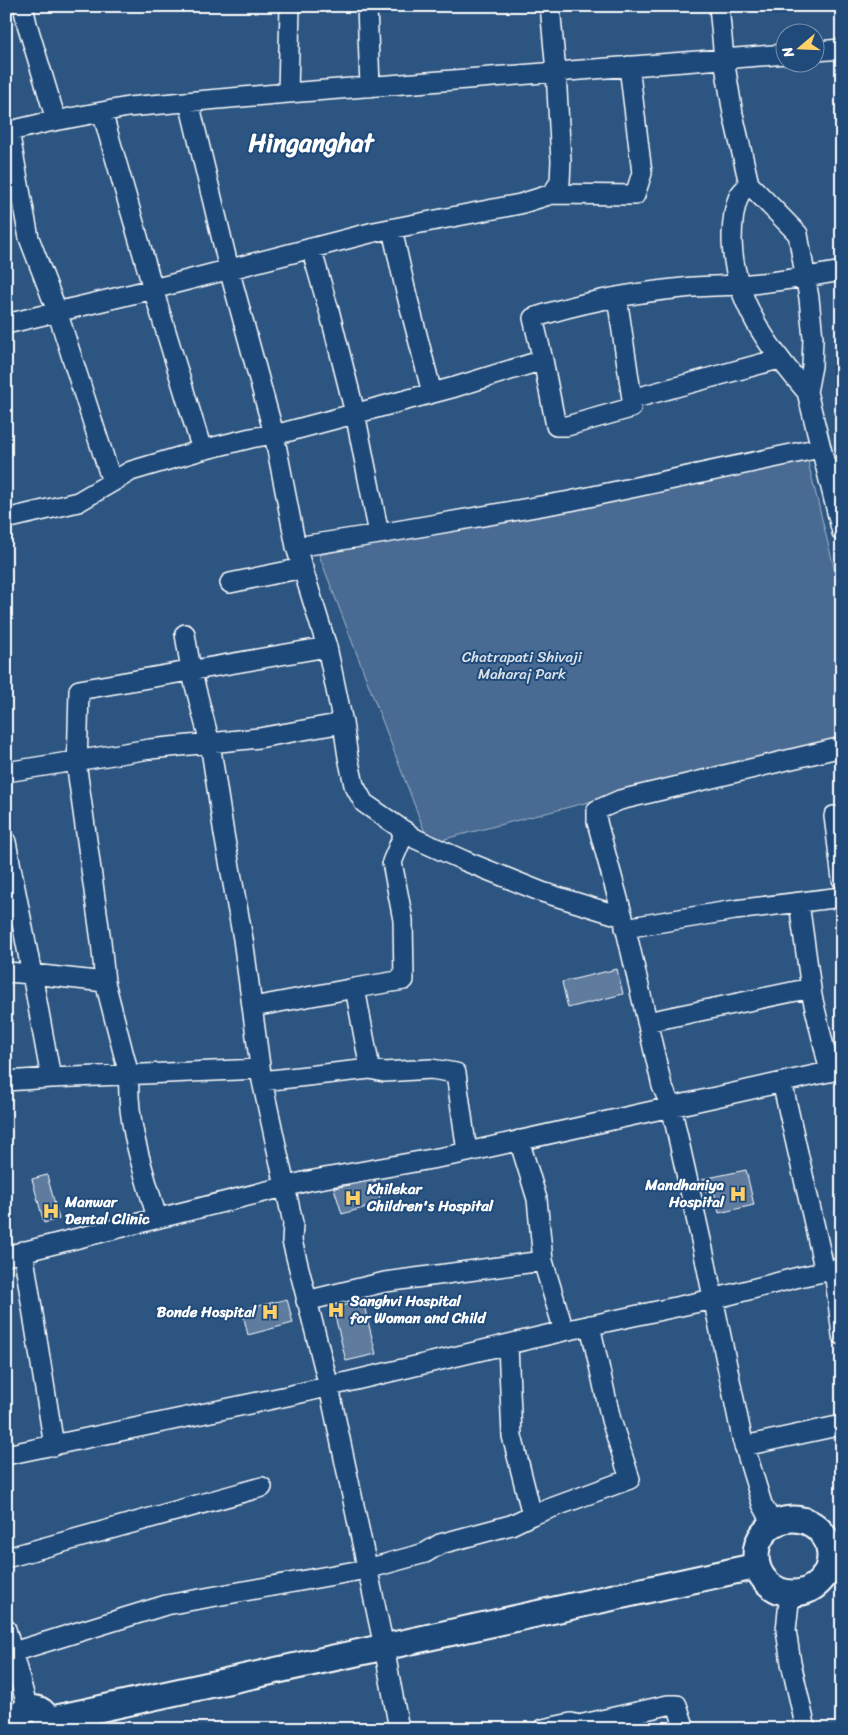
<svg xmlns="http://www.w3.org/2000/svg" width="848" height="1735" viewBox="0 0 848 1735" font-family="Sriracha,sans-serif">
<rect width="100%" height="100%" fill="#2c5582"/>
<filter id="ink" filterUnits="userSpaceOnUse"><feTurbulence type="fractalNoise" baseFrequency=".02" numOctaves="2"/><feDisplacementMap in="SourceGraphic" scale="10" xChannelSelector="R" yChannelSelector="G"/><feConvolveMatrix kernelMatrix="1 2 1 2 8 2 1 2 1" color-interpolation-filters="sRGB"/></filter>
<g filter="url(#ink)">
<!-- green -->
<path fill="#486b92" stroke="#a4b5c8" d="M807,458L842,600V737L429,843L319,555Z"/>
<!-- building -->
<path fill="#5e7c9f" stroke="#fff" d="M617,969L623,994L568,1008L562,982Z
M746,1170L754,1205L719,1213L714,1191L706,1192L703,1179Z
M47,1175L59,1219L44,1223L32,1179Z
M375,1180L381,1203L342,1214L334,1188Z
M287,1299L293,1323L248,1335L242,1310Z
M363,1301L376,1354L346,1361L333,1308Z"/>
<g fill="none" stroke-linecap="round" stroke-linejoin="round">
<!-- minor casing -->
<g stroke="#fff" stroke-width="22">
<path id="minor" d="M23,6L27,24L56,120
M290,6L288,93L786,54
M367,6L370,87
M719,6L724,59L733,114L749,184
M816,51L842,49
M189,102L229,269L274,434L296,547L327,647L343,723
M102,112L153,289L202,450
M9,131L29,238L57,311L112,482
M6,132L44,123L128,107L288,93
M552,194L635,195L642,173L629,66
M392,229L405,288L432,393
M311,248L330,314L355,413L379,534
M6,324L153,289L374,232L520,204L552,194L560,182L561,161L556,72L550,6
M543,360L556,426H567L631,408L632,399L617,297
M807,392C769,348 734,302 732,241C732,227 733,210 739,196C741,192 746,188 749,184L798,234L809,298L813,338L812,366L807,392L842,532
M632,399L779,359
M6,519L78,502L131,471L202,450L251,438L286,432L455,387L543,360L533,318C581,302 632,293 683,288C701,286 721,286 740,285C774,282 808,277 842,271
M296,547L379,534L570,501L820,448
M230,583L303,568
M185,634L191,670L210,743L224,834L243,939L262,1081L293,1223L292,1241L329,1387L384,1647L399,1729
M6,772L150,749L259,738L343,723L348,757L354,785L364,803L416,839L465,861L542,892L623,917L662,1086L671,1106L703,1249L742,1438L762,1504L773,1524
M834,816L842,879
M6,842L32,974L6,972
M799,903L812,996L830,1072
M623,917L597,822V810L620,800L842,747
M625,928L735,910L842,897
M105,982L101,941L77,769L79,690L327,647
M355,988L370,1069
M253,1007L355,988L404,980L403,920L392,862L405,831
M647,1022L811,988
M51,1078L32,974L105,982L129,1075C126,1124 144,1172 157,1218
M6,1081L51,1078L260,1069
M262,1081L370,1069L384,1072L431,1069L456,1073L467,1152
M782,1082L825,1272
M519,1140L537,1199L543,1261L564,1331
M23,1251L54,1446
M6,1256L308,1181L454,1155L842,1069
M834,1270L842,1335
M306,1301L385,1282L543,1261
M508,1345L512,1436L532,1515L630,1479L611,1420L590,1325
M744,1446L842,1425
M6,1455L292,1395L564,1331L713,1299L799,1277L842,1268
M6,1558L262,1487
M790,1593L786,1630L791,1663L806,1729
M6,1629L28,1709
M13,1652L166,1605L367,1569L425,1553L440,1544L511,1525L532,1515
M543,1729L571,1723L579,1725L668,1705H677L685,1729"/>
</g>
<!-- major casing -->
<g stroke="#fff" stroke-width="29">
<path id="major" d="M756 1556a37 37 0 1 1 74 0a37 37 0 1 1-74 0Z
M48,1720L757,1566
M18,1729C13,1701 53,1702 47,1729"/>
</g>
<!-- minor -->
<use href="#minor" stroke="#1f4a7a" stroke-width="19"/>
<!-- major -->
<use href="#major" stroke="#1f4a7a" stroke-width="25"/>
</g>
</g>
<!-- icons -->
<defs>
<g id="hospital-bare" transform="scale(1.35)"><path d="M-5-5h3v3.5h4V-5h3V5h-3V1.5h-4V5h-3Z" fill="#ffd166" stroke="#1f4a7a" stroke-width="2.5" paint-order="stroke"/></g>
</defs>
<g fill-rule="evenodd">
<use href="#hospital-bare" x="738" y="1194"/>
<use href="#hospital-bare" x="353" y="1198"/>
<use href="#hospital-bare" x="51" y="1211"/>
<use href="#hospital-bare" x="336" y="1310"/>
<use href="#hospital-bare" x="270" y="1312"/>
</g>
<g text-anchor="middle" stroke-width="4" stroke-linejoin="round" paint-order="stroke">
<!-- park labels -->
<g font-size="15" fill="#dae1e9" stroke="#1f4a7a">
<text x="522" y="662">Chatrapati Shivaji<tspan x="522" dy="17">Maharaj Park</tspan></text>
</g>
<!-- poi labels -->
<g font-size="15" font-weight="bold" fill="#fff" stroke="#1f4a7a" text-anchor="start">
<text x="724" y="1190" text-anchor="end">Mandhaniya<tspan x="724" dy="17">Hospital</tspan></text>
<text x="367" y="1194">Khilekar<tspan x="367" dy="17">Children's Hospital</tspan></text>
<text x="65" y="1207">Manwar<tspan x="65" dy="17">Dental Clinic</tspan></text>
<text x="350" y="1306">Sanghvi Hospital<tspan x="350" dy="17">for Woman and Child</tspan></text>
<text x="256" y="1317" text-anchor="end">Bonde Hospital</text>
</g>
<!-- town labels -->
<g font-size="25" font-weight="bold" fill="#fff" stroke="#1f4a7a">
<text x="311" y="151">Hinganghat</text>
</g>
</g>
<!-- margin -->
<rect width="848" height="1735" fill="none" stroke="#1f4a7a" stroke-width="25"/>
<rect x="12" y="12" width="823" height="1710" fill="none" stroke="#fff" stroke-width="2" filter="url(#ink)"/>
<!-- north arrow -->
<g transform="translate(800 48) rotate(251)"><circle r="24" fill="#1f4a7a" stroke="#7992af"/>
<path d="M0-4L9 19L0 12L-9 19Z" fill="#ffd166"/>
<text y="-8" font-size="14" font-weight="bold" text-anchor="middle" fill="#ffffff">N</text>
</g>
</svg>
